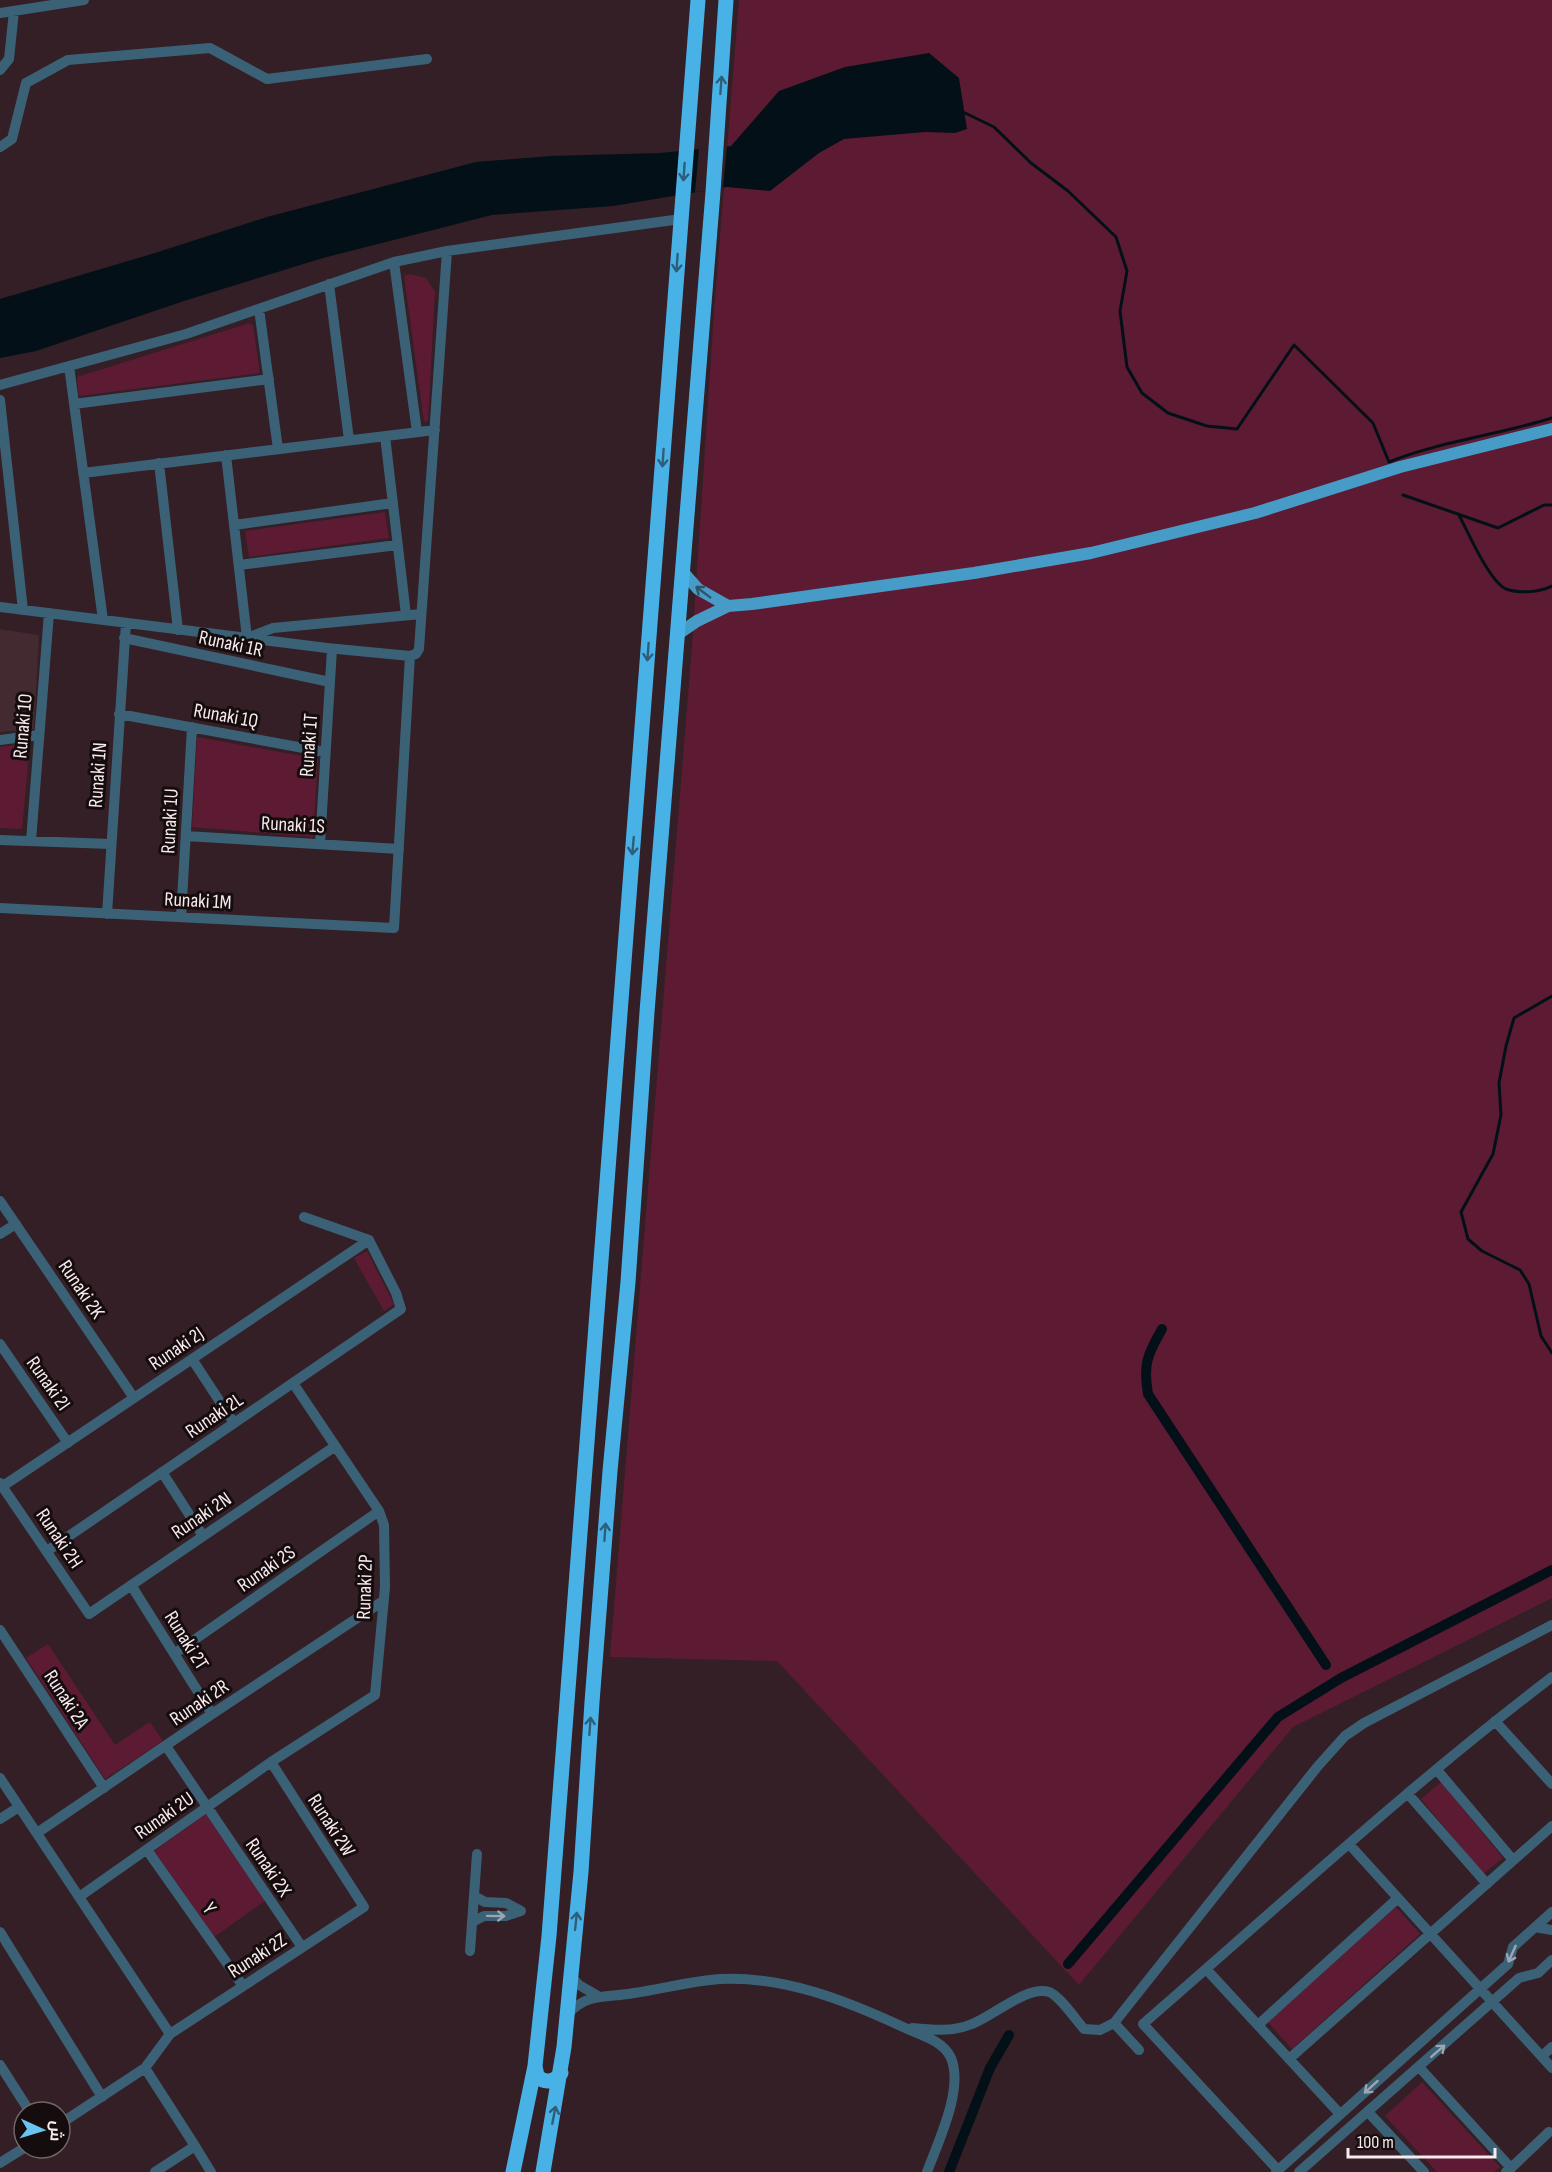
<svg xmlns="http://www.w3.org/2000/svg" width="1552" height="2172" viewBox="0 0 1552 2172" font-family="'Sofia Sans Condensed',Cairo,sans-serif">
<rect width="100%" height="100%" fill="#331f25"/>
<!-- built -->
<path fill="#432930" d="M0,629L39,635L34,729L0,732Z"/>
<!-- green -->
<path fill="#5d1b33" d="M739,0H1552V1598L1293,1727L1079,1985L777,1661L610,1657L692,646L714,312Z
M410,274L426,278L435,292L428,421L424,422L404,276Z
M250,323L253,326L260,373L79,396L77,377Z
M385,512L389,538L249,557L245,531Z
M197,737L318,759L313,837L192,827Z
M30,743L22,829L0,828V747Z
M367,1251L394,1304L384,1311L354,1258Z
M48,1644L115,1745L150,1722L163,1741L105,1779L26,1658Z
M1441,1782L1503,1858L1483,1874L1421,1799Z
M206,1814L265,1901L214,1937L154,1851Z
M1396,1907L1420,1934L1292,2049L1268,2022Z
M1422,2082L1500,2167L1494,2172H1437L1385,2116Z"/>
<!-- water -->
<path fill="#041017" d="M929,53L959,78L967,129L955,133L925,132L844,139L819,153L770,191L727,187L613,206L492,215L323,258L187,300L36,351L0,358V299L155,253L267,217L476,162L551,156L660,153L731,146L779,91L845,67Z"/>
<!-- pier -->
<path fill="#331f25" d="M727,146L723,188L695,192L699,149Z"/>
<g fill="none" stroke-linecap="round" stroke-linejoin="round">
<!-- stream -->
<path stroke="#041017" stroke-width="3" d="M963,112L994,127L1031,163L1068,191L1116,237L1127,271L1120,311L1127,367L1142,393L1168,413L1207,426L1237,429L1294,345L1373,423L1389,462C1441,441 1498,435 1552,418
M1403,495L1498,528L1544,505H1552
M1459,515C1468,532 1489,581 1506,589C1520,594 1540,592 1552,586
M1552,996L1514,1018L1506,1046L1499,1083L1501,1115L1493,1154L1461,1212L1468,1239L1482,1251L1520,1270L1529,1284L1541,1336L1552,1353"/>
<!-- canal -->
<path stroke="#041017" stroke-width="10" d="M1162,1329C1147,1355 1143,1365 1148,1394L1326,1665
M1068,1964L1278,1717L1341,1678L1552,1570
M949,2172L990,2068L1009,2035"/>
<!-- minor -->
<path stroke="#3b6176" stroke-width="10" d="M0,13L84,0
M0,70L9,59L14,11
M0,147L12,139L26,83L68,60L210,48L267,79L427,59
M394,262L417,432
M329,284L349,440
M259,309L278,449
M69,366L103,620
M0,385L186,334L394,262L447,251L681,219
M0,400L23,610
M74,404L269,379
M385,436L406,615
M226,455L247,638L273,628L421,614
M159,463L178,630
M83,473L435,430
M234,525L393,503
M239,565L397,545
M0,607L327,648L410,656L416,654L419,649L447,251
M124,638L330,682
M119,714L325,752
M0,740L39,735
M186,836L399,849
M0,840L111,844
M31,841L49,613
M320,844L332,649
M0,908L394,928L410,656
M107,914L126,623
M181,917L192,727
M0,1201L134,1398
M304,1217L369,1240
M0,1234L16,1224
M0,1344L68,1443
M192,1359L234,1423
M162,1472L203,1536
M0,1483L89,1614L334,1447
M3,1486L369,1240
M47,1551L401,1309L396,1293L369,1240
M131,1585L212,1714
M0,1630L104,1788
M174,1654L379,1511
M1495,1721L1552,1784
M166,1746L302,1947
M1437,1770L1513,1860
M0,1778L170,2034
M1408,1794L1487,1884
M0,1819L19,1807
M37,1833L212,1714L383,1601
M1349,1844L1552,2068
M147,1850L243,1986
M474,1896L485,1902L506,1903L521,1911
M79,1897L271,1762L375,1695L385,1587L384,1525L379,1511L293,1383
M472,1922L484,1916H506L521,1911
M1535,1927L1552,1930
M0,1932L102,2097
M470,1951L477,1854
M1206,1969L1340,2114
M570,1975L579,1985L598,1996
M568,2014C587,1992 608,1998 634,1993C662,1989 691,1981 720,1979C784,1976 845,2000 903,2027C920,2035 943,2040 951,2058C964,2089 938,2142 927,2172
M1114,2023L1318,1766L1345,1736L1364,1723L1552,1625
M1258,2025L1398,1898
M912,2028C932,2030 953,2032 972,2024C992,2017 1027,1985 1049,1992C1059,1995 1076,2020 1084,2029L1100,2030L1114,2023L1139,2050
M1542,2056L1552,2047
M1289,2059L1552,1826
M0,2065L30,2112
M1419,2067L1511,2168L1506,2172
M145,2068L195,2146L155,2172
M1368,2112L1424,2172
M60,2124L145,2068L170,2034L364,1907L271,1762
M195,2146L211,2172
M0,2163L24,2148
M1511,2168L1549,2132
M1277,2169L1143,2024C1278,1907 1410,1785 1552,1677
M1276,2172L1508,1964L1513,1947L1552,1912
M1299,2172L1519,1978L1538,1973L1552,1960"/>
<!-- major -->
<path stroke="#469bc7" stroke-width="12" d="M683,572L698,589L728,606
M678,634L697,621L728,606L752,604L974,573L1091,553L1255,513L1400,467L1552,429"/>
<!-- highway -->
<path stroke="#48b2e7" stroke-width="15" d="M535,2066L537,2076C545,2084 555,2082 561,2073
M513,2172L535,2066L549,1936L698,0
M543,2172L564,2047L581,1872L592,1702L610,1471L628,1282L647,1012L713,192L726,0"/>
</g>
<!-- one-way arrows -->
<defs><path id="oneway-shaft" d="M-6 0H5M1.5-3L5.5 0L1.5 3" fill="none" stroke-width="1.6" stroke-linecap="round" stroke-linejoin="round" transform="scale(1.5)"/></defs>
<g stroke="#2e5f7a">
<use href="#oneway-shaft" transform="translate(721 85) rotate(-86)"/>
<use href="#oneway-shaft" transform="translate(684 172) rotate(94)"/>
<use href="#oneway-shaft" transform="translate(677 263) rotate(94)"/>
<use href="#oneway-shaft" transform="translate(663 458) rotate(94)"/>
<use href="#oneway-shaft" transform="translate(648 652) rotate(94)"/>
<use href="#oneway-shaft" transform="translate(633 846) rotate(95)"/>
<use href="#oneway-shaft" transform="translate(605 1532) rotate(-86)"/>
<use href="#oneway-shaft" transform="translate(590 1726) rotate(-86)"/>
<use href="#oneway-shaft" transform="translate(576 1921) rotate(-84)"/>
<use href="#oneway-shaft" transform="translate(554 2115) rotate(-79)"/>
</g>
<use stroke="#2e546a" href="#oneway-shaft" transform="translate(703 592) rotate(-143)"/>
<g stroke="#9aa6b2">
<use href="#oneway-shaft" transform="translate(496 1916) rotate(1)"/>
<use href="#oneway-shaft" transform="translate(1512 1954) rotate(114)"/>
<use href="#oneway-shaft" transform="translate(1438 2051) rotate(-41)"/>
<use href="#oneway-shaft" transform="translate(1371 2087) rotate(138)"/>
</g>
<g text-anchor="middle" stroke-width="6" stroke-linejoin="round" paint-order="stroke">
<!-- street labels -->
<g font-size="20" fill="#f8eaed" stroke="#150c0e">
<text transform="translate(231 643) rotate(12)" y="7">Runaki 1R</text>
<text transform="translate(226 715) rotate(10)" y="7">Runaki 1Q</text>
<text transform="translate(22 726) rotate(-85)" y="7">Runaki 1O</text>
<text transform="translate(308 745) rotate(-86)" y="7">Runaki 1T</text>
<text transform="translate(97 775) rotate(-86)" y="7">Runaki 1N</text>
<text transform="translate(169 821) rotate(-87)" y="7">Runaki 1U</text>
<text transform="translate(293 824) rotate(3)" y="7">Runaki 1S</text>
<text transform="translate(198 900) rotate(3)" y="7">Runaki 1M</text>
<text transform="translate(82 1289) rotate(56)" y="7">Runaki 2K</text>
<text transform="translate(176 1348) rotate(-34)" y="7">Runaki 2J</text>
<text transform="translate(49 1383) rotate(55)" y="7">Runaki 2I</text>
<text transform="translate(214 1415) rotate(-34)" y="7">Runaki 2L</text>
<text transform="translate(201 1515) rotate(-34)" y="7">Runaki 2N</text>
<text transform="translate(60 1538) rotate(56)" y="7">Runaki 2H</text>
<text transform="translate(266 1568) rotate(-35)" y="7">Runaki 2S</text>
<text transform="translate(364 1587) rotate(-88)" y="7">Runaki 2P</text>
<text transform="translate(187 1640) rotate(58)" y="7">Runaki 2T</text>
<text transform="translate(67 1699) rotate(57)" y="7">Runaki 2A</text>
<text transform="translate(199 1702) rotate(-34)" y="7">Runaki 2R</text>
<text transform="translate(164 1815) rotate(-35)" y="7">Runaki 2U</text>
<text transform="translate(332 1825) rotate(57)" y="7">Runaki 2W</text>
<text transform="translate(269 1867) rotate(56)" y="7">Runaki 2X</text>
<text transform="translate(210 1908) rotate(55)" y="7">Y</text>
<text transform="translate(257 1955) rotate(-33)" y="7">Runaki 2Z</text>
</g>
</g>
<!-- north arrow -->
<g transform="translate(42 2130) rotate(94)"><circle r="28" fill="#150c0e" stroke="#706567" stroke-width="1.5"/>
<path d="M0-4.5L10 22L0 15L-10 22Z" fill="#6bc3f2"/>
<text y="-9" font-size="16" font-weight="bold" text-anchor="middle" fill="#f8eaed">ش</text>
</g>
<!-- scale -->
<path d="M1348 2148v9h147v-9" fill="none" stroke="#f8eaed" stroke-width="3"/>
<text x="1357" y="2148" font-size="18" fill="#f8eaed" stroke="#150c0e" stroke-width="4.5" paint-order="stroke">100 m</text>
</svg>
